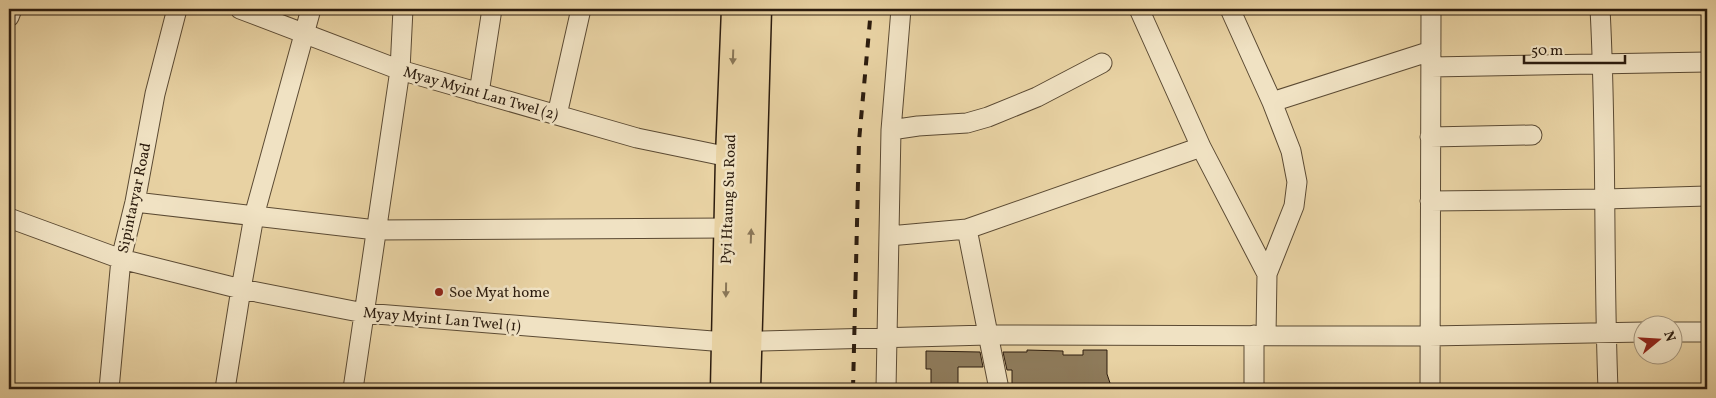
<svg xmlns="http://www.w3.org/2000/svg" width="1716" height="398" viewBox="0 0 1716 398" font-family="Vollkorn,serif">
<rect width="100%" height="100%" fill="#e8d2a3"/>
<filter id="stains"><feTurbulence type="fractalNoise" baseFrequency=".004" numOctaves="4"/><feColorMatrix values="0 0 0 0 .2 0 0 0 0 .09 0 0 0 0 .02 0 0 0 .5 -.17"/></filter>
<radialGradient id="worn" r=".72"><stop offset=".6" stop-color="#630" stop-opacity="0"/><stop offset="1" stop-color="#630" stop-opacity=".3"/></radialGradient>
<!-- building -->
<path fill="#8e7b5b" stroke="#2c1c0e" d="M1027,350L1063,351V355H1083V350H1107V374L1112,389H1012V370H1007L1003,352H1027Z
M926,351L980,352L983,367H958V389H931V369H926Z"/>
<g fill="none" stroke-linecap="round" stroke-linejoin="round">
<!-- minor casing -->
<g stroke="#5b4a33" stroke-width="21">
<path id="minor" d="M240,9L400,70L637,138L729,157
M1139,9L1201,147L1267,274
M1230,9L1272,102L1291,151L1297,182L1294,206L1267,274L1266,335
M1600,9C1607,135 1603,262 1608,389
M9,17L12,9
M1431,67L1707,62
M479,93L492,9
M1272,102L1431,51
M557,115L581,9
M891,130L918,126L967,123L988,117L1037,97L1102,63
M1430,137L1532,135
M1430,201L1605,199L1707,196
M135,202L376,230L727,228
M9,218L121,259L241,289L364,313L725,342L988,335L1429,336L1644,332
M967,229L999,389
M889,236L967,229L1201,147
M1674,332H1707
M109,389L121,259L135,202L155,94L177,9
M225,389L241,289L254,216L311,9
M353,389L400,70L403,9
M886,389L891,130L901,9
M1254,389V335
M1430,389L1431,9"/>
</g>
<!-- highway casing -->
<g stroke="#2c1c0e" stroke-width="29">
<path id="highway" d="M724,389L729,157L735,9
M747,389L758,9"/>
</g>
<!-- minor -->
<use href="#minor" stroke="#f0e2c3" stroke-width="19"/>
<!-- highway -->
<use href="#highway" stroke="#e8d2a3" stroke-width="26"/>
<!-- rail -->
<path stroke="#2c1c0e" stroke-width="4" stroke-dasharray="9 9" stroke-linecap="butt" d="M853,389L859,141L871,9"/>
</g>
<!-- one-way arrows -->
<defs><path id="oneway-solid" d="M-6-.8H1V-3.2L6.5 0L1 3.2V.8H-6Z" transform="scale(1.25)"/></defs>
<g fill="#8a7758">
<use href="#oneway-solid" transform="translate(733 57) rotate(92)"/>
<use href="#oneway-solid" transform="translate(751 236) rotate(-88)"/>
<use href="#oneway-solid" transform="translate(726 290) rotate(91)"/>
</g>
<!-- markers -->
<circle fill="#8f2418" stroke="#f0e2c3" stroke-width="2" cx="439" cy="292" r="5"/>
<g text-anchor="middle" stroke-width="5" stroke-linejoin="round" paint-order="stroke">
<!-- street labels -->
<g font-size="15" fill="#2c1c0e" stroke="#f0e2c3">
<text transform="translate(481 93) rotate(16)" y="5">Myay Myint Lan Twel (2)</text>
<text transform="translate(134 198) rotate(-78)" y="5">Sipintaryar Road</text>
<text transform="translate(728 199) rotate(-88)" y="5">Pyi Htaung Su Road</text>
<text transform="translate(442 319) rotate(5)" y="5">Myay Myint Lan Twel (1)</text>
</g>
<!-- poi labels -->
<g font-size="15" fill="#2c1c0e" stroke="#f0e2c3" text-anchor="start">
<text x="449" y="297">Soe Myat home</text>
</g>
</g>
<!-- margin -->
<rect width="1716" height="398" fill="none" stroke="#e8d2a3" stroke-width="30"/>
<rect x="10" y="10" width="1696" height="378" fill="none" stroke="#2c1c0e" stroke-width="2.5"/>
<rect x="15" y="15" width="1686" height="368" fill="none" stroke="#2c1c0e"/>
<!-- north arrow -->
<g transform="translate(1658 340) rotate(72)"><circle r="24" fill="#f0e2c3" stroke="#a2937b"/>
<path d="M0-4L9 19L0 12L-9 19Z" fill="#8f2418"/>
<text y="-8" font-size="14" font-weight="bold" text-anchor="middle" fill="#2c1c0e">N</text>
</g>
<!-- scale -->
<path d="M1524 55v8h101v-8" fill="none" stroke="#2c1c0e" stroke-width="2.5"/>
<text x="1531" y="55" font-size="15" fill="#2c1c0e" stroke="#f0e2c3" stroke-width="4" paint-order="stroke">50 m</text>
<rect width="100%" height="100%" filter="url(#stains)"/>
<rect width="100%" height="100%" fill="url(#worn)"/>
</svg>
